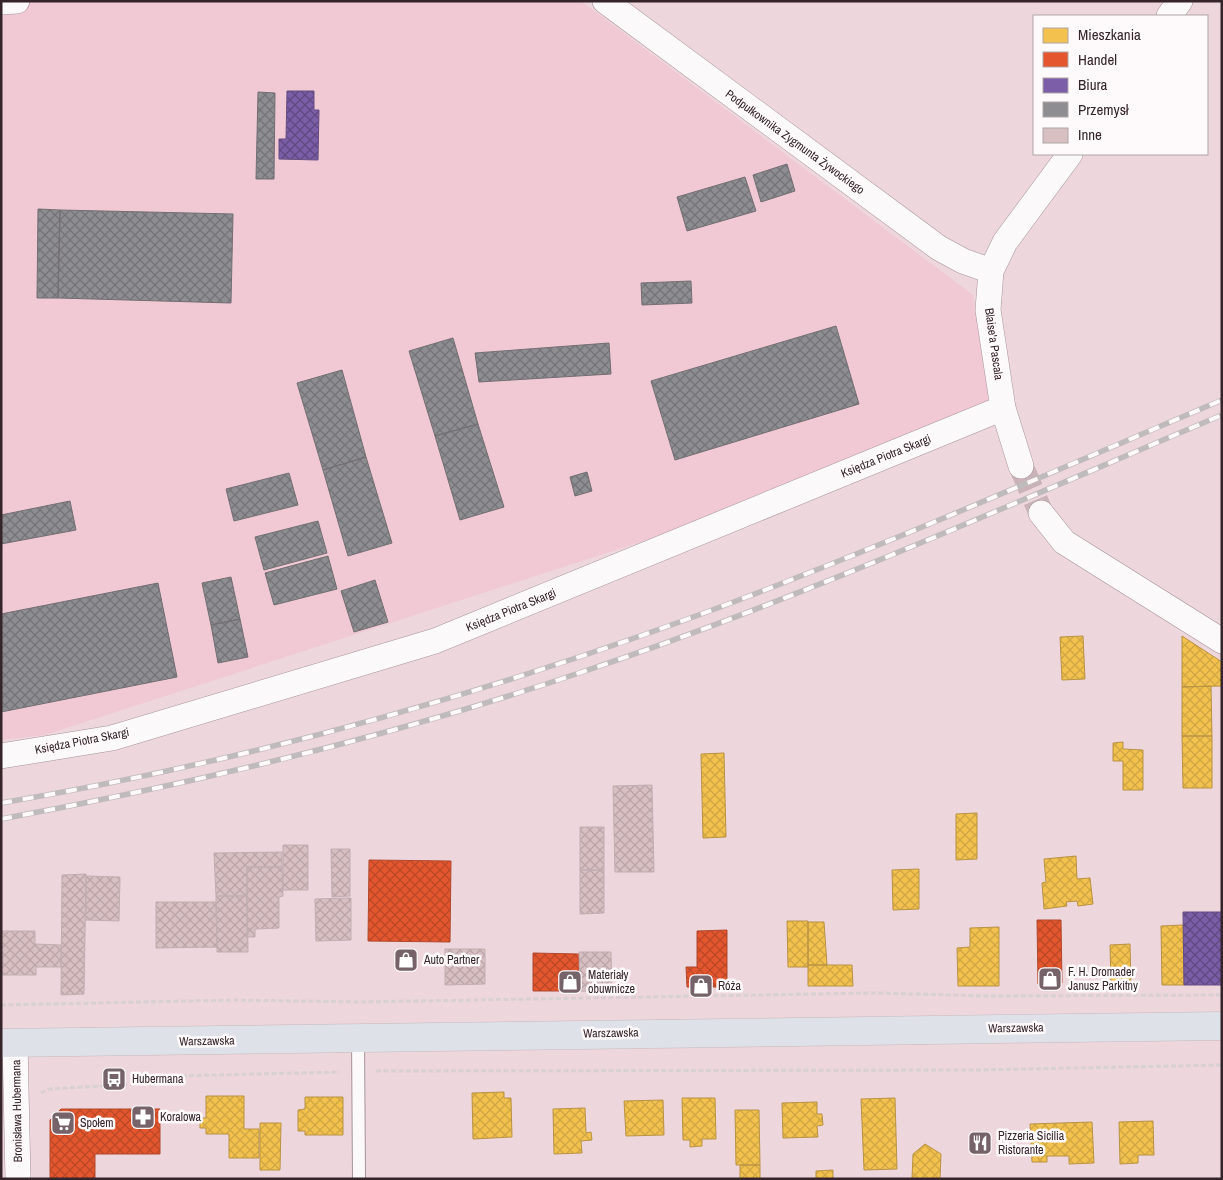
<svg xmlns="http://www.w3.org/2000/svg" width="1223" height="1180" viewBox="0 0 1223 1180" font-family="'Archivo Narrow',sans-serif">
<defs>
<pattern id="homes-cross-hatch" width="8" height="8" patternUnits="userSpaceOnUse" patternTransform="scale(1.25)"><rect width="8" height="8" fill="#f2c14e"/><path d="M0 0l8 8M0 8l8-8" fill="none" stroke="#d0a644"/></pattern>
<pattern id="shops-cross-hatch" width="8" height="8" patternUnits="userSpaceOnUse" patternTransform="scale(1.25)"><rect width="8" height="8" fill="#e4572e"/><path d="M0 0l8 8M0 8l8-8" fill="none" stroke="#ba4827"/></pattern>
<pattern id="offices-cross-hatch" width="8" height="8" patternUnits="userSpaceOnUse" patternTransform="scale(1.25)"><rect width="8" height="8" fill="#7b5ea7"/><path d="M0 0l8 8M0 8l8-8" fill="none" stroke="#604980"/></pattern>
<pattern id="industry-cross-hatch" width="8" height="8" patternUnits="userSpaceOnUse" patternTransform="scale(1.25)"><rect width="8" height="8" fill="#8d8d92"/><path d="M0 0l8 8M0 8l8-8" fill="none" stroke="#747377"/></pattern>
<pattern id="building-cross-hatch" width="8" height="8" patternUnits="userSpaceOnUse" patternTransform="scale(1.25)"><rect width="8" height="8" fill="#d8bfc2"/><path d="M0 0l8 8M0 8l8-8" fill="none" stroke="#baa4a7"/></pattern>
</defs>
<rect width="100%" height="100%" fill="#eed6dd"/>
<!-- built -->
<path fill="#f0c9d4" d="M1,1H581L973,295L989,402L792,493L45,735L1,740Z"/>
<!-- homes -->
<path fill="url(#homes-cross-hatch)" stroke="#b99243" d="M1083,636L1085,679L1062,680L1060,637Z
M1182,636L1222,662V686L1182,687Z
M1211,686L1212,736H1182V687Z
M1182,736H1212V788H1183Z
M1123,742V749L1143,750V790H1123V761H1113V743Z
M724,753L726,837L703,838L701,754Z
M977,813V859L956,860V814Z
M1076,856L1077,879L1090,878L1093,904L1078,906L1077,901L1066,902L1067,906L1044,909L1042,883L1046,882L1044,859Z
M919,869V909L893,910L892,870Z
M787,921H808V967H788Z
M808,922H824L827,965H808Z
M1183,925L1184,985H1162L1161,926Z
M999,927V986H958L957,948L970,947V928Z
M1130,944L1131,983L1111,984L1110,945Z
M808,965H852L853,986H808Z
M504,1092V1098H511L512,1137L473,1139L472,1093Z
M206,1096H244V1129H259V1158H229V1134H206V1128H200V1118H206Z
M305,1097H343V1135H305V1131H298V1110L305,1109Z
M682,1098H715L716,1139H702V1146L690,1147V1140H683Z
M895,1098L897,1169L864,1170L861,1099Z
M663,1100L664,1135L626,1136L624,1101Z
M817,1102V1114H822L823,1125L817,1126L818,1137L783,1138L782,1103Z
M585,1108L586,1133L591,1132L592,1140L581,1141L582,1153L554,1154L553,1109Z
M735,1110H759L760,1165H736Z
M1153,1121L1154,1155H1138V1163L1120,1164L1119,1122Z
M1092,1122L1094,1163L1069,1164V1156H1047V1162H1032L1030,1124Z
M260,1123H281L280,1170H260Z
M925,1144L941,1154L940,1179H912L913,1154Z
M740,1165H760V1179H740Z
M833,1170V1179H816V1171Z"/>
<!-- shops -->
<path fill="url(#shops-cross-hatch)" stroke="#b0482d" d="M369,860L451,861L450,942L368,941Z
M1037,920H1061L1062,983L1038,984Z
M727,930V987H687L686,967H697V931Z
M533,953L579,954L580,991H533Z
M61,1109H160V1154H95V1179H50V1120Z"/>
<!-- offices -->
<path fill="url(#offices-cross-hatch)" stroke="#664d82" d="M287,91H314V110H319L318,160L279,159V139H286Z
M1183,912H1222V985H1184Z"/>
<!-- industry -->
<path fill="url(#industry-cross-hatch)" stroke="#736e73" d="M258,92L275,93L274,179H256Z
M787,164L795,191L761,202L753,175Z
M745,177L756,211L687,231L677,197Z
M38,209L60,210L58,298H37Z
M60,210L233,214L231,303L58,298Z
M691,281L692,303L642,305L641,283Z
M836,326L859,404L675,460L651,381Z
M453,338L478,424L435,436L409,351Z
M609,343L611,374L479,382L475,353Z
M342,370L366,457L323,470L297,383Z
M478,424L504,507L460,520L435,436Z
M366,457L392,543L348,556L323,470Z
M587,472L592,491L575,496L570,477Z
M289,473L298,505L234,521L226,489Z
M70,501L76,530L1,544V515Z
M318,521L327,553L264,570L255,537Z
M328,556L337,589L274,605L265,573Z
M231,577L240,619L211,625L202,583Z
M375,580L388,622L354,632L341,591Z
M158,583L177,677L1,712V614Z
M240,619L248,657L218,663L211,625Z"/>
<!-- building -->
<path fill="url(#building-cross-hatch)" stroke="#c0aeb1" d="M652,785L654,872H615L613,786Z
M580,827H604V870H580Z
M283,845H308V890H283Z
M331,849H350V896L332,897Z
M282,852V867H247V896H216L214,853Z
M247,867H282L283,896L279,897V928L255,929V937H247Z
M580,870H604V913L580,914Z
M86,874L84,994L61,995L62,875Z
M86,876L120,877L119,921L86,920Z
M216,896H247L248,952H217Z
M351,898V940L316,941L315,899Z
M156,902H216L217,947L156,948Z
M1,931H35V944L61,945V967H36V975H1Z
M445,949H485V984L445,985Z
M579,952H611L612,992L580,991Z"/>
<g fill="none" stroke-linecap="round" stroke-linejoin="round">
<!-- minor-tunnel -->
<path stroke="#c9b3b9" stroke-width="25" stroke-dasharray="25 12" stroke-linecap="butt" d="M1021,466L1041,513"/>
<!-- service casing -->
<g stroke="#a59399" stroke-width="14">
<path id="service" d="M358,1037L359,1179"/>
</g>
<!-- minor casing -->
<g stroke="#a59399" stroke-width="26">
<path id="minor" d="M605,1L939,248L963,261L991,271
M1,2L17,1
M1169,16L1180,1
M1021,466L1003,408L988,310L991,271L1005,242L1070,154
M1041,513L1064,542L1222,641
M1,756L112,738L435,641L1003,408
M15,1043L18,1179"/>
</g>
<!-- primary casing -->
<g stroke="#c5b9bd" stroke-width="29">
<path id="primary" d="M1,1043L1222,1026"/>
</g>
<!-- path -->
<path stroke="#d8d0d3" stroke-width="3" stroke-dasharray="5 2.5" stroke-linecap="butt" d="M1,1005L236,1000L360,1002L874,993L989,996L1222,995
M376,1071L975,1070L1222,1065
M41,1093L49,1089L136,1084L175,1076L340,1072"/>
<!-- service -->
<use href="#service" stroke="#fcf9fa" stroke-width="12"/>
<!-- minor -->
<use href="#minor" stroke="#fcf9fa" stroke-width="25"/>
<!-- primary -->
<use href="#primary" stroke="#dee2e8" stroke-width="28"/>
<!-- rail casing -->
<g stroke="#bfbabb" stroke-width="5.5">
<path id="rail" d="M1,803C221,766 436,708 646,634C841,565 1031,481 1222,400
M1,819C197,783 390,737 579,673C798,600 1009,505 1222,415"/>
</g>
<!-- rail -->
<use href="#rail" stroke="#fefafb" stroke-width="4" stroke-dasharray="11" stroke-linecap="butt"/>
</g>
<!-- icons -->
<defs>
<g id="shop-square" transform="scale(1.25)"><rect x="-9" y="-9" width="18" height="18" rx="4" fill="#766369" stroke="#fefafb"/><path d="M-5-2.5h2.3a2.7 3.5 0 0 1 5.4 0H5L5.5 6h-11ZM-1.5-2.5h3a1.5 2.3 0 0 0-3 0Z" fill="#fff"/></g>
<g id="bus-square" transform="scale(1.25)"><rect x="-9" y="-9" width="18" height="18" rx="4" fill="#766369" stroke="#fefafb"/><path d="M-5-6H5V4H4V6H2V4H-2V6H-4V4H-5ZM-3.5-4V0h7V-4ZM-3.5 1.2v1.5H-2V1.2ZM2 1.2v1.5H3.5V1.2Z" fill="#fff"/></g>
<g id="pharmacy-square" transform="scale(1.25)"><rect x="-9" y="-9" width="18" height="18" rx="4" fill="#766369" stroke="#fefafb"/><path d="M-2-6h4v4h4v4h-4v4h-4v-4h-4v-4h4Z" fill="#fff"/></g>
<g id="supermarket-square" transform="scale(1.25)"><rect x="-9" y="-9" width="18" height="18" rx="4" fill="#766369" stroke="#fefafb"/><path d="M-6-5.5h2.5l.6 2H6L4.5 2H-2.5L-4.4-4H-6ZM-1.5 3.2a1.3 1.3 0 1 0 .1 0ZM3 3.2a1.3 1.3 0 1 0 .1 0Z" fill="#fff"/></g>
<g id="restaurant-square" transform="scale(1.25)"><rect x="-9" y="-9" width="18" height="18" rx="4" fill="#766369" stroke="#fefafb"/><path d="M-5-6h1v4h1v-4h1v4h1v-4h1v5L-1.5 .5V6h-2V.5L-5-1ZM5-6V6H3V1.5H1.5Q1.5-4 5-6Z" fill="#fff"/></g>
</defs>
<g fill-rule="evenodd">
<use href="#shop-square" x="406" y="960"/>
<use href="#shop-square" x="1050" y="979"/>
<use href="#shop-square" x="570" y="982"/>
<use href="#shop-square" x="701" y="986"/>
<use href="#bus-square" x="114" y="1079"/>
<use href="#pharmacy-square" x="143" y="1117"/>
<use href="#supermarket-square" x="63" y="1123"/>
<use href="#restaurant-square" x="980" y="1143"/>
</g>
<g text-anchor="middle" stroke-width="5" stroke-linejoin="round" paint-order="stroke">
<!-- street labels -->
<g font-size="12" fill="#35252a" stroke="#fefafb">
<text transform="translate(795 142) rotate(36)" y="4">Podpułkownika Zygmunta Żywockiego</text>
<text transform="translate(994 344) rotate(82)" y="4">Blaise'a Pascala</text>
<text transform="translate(886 456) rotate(-22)" y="4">Księdza Piotra Skargi</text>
<text transform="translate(511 610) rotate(-22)" y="4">Księdza Piotra Skargi</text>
<text transform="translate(82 741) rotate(-11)" y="4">Księdza Piotra Skargi</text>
<text transform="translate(1016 1028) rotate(-1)" y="4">Warszawska</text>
<text transform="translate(611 1033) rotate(-1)" y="4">Warszawska</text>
<text transform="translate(207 1041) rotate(-1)" y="4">Warszawska</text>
<text transform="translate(17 1111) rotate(-91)" y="4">Bronisława Hubermana</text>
</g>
<!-- poi labels -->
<g font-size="12" fill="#35252a" stroke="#fefafb" text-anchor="start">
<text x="424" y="964">Auto Partner</text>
<text x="1068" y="976">F. H. Dromader<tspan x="1068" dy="14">Janusz Parkitny</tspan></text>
<text x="588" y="979">Materiały<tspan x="588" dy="14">obuwnicze</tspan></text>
<text x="718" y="990">Róża</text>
<text x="132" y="1083">Hubermana</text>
<text x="160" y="1121">Koralowa</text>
<text x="80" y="1127">Społem</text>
<text x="998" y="1140">Pizzeria Sicilia<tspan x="998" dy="14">Ristorante</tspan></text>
</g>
</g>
<!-- border -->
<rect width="1223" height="1180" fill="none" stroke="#35252a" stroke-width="5"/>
<!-- legend -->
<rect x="1033" y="15" width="175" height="140" fill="#fefafb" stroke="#aea5a7"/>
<rect x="1043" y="28" width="25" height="15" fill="#f2c14e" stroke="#aea5a7"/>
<text x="1078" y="40" font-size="15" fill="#35252a">Mieszkania</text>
<rect x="1043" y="52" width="25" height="15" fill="#e4572e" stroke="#aea5a7"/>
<text x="1078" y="65" font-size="15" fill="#35252a">Handel</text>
<rect x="1043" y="78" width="25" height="15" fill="#7b5ea7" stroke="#aea5a7"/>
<text x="1078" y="90" font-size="15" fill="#35252a">Biura</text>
<rect x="1043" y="102" width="25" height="15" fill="#8d8d92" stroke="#aea5a7"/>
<text x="1078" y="115" font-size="15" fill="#35252a">Przemysł</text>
<rect x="1043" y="128" width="25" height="15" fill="#d8bfc2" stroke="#aea5a7"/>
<text x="1078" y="140" font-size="15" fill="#35252a">Inne</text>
</svg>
